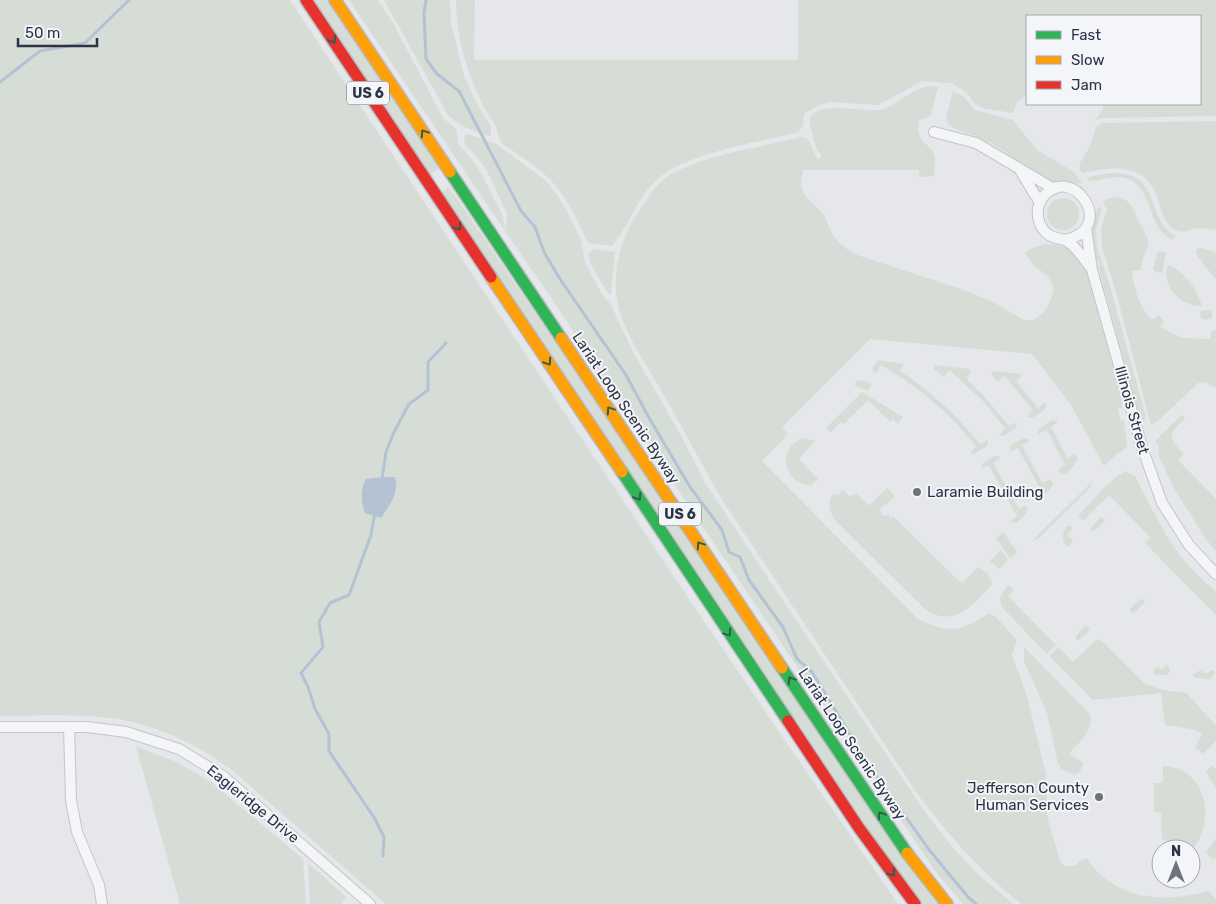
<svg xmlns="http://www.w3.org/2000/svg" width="1216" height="904" viewBox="0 0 1216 904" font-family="Rubik,sans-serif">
<rect width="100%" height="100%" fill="#e5e7ea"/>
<!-- green -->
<path fill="#d5ddd6" d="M0,0H290C491,302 690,606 898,904H386L232,770C198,745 160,726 118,719C80,713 39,716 0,716Z
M312,0H329L440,167L429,176Z
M349,0H378L393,23L443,118L456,129L459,145L474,162L482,175L502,214L506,232L507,214L495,188L487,171L475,154L464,144L465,135L468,134L496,144L545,180L555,192L566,209L581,240L585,263L602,294L611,305L633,352L679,432L706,484L769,580L923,809L953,848L980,876L1013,904H963L936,872L680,493L552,299L507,234Z
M384,0H450L451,23L464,76L476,102L491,127V136C476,134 459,125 448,115Z
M456,0H475L474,60H798V0H1216V116L1101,118L1094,121L1103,109V104H1200V16H1027V95L1017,102L1013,113L982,108L974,103L969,95L963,90L951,83L922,81L878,105L830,102L819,105L805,113L803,117L804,124L800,130L796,133C757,142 682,154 655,181C636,200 629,226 612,246L590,243L587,241C576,217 564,191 543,173C531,162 515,153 502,143C498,137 498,131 495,125C491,117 485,110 481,101C466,70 456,35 456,0Z
M931,86L938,87L931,115L927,118L919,120L918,130L921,139L933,151L935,159L934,176L919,177V170H803C796,198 812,198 825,217C827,220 828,224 829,228C835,241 845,249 857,255L964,290L993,302L1024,320H1033L1043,313L1048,307L1052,296L1054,287L1047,275L1034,266L1025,253C1042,239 1067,242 1080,259C1089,270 1092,286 1096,299C1105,331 1113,364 1121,396L1122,407L1118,409L1121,421H1124L1127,445L1122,451L1119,452L1104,466L1071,405L1032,354L870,339L782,427L788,434L762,461L918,619C950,634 960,632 989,613L996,617L1017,640L1012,655L1026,693L1046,774L1047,816L1060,861L1065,866H1075L1081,860L1087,858C1113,900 1164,904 1208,891L1216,899V904H1021C980,870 951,838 919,796L726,506C704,470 686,433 665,397C648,366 618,327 616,291C614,262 623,236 638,212C648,198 657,181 673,173C712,153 759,148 801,137C811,137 812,151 818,159L822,156C815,150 814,141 812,132C811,129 809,124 810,120C812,100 865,112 879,110C896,108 910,88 931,86Z
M953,91L963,96L975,110L1013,120L1037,150L1074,172L1082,183C1041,189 1024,161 992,144C978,136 963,133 949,125L946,117Z
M1216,121V230C1208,229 1200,227 1193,229C1188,230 1183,233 1178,231C1161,225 1162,206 1155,192C1142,162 1109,167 1083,173L1079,169L1080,163L1090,146L1096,127L1102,123Z
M1110,173C1163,171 1143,215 1175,236L1173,240C1144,228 1156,180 1119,177C1109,177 1098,181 1088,181L1089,177Z
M449,187L940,904H922L889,860L441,193Z
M1117,197L1127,201L1131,205L1139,222L1148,239V245L1142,261L1141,270L1132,271C1134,290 1139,306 1152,320L1159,315L1164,321L1160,327L1182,338L1211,339V332L1216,330V387H1213L1205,382L1198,383L1159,420L1151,425L1116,292L1102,247L1101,228L1107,210L1103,202L1107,199Z
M1047 214a16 16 0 1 1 32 0a16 16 0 1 1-32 0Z
M1100,206L1102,209L1096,228L1097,248L1109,283L1145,413L1146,420L1143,422L1139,414L1098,266L1100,265L1097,259H1095C1092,242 1087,221 1100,206Z
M1200,248L1212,251L1216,254V280L1196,254V250Z
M593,249L615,252L611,294H609C601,282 591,269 588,254Z
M1161,251L1166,253L1162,273L1156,272L1153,269L1157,253Z
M1168,265C1184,271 1198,290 1202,306C1181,306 1161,287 1168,265Z
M1212,310V318L1207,320L1201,318L1200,311Z
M879,360L904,364L900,371C932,392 956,415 980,444L987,440L988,441L987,446L974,454L970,453L976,446C949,413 918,386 881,365L876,373L873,371V366Z
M934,365L969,369L971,372L966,378L984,396L1009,426L1017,422L1016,428L1004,436L999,435L1005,428L982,400L949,370L944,377L934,369Z
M992,371L1021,374L1022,376L1016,381L1038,408L1044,403L1046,404L1045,410L1032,418L1027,417L1033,410L1005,376L998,381L991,374Z
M862,380L872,384L868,391L854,385L857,381Z
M862,392L903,417L898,424L893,419L890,422L868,400L844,424L841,422L831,432L826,428Z
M1183,415L1185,419C1168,435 1167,437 1184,454L1178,460L1216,499V551L1206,539L1173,487L1159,456L1158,444L1155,441L1180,416Z
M1052,420L1057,421V423L1051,427L1067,458L1075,454L1078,459L1074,466L1065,474L1061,473L1058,470L1065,465L1049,434L1046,430L1039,434L1038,433L1040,428Z
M805,438L815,441L799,459L818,479L811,485C783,485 775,446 805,438Z
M1024,438L1028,439L1029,441L1022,445L1042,483L1050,479L1053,484L1051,488L1039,499L1034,495L1041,490L1018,448L1011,451L1010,450L1011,445Z
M994,456H999L1000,459L993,463L1019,509L1026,505L1027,506V513L1016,523L1010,522L1017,516L989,466L981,469L983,463Z
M1127,471L1128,473L1135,476C1147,500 1159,524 1174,547C1185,564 1201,578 1216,592V615L1145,543L1150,537L1109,495L1084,520L1079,518V515C1088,505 1116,473 1127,471Z
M1092,482L1090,488L1038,539L1032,541Z
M887,488L895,496L880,509L882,516L889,515L890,518L893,516L960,582H963L978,567L987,573L992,581L991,586C972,605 956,628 926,610L835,520C829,510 827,504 833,494L838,495L843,490L849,496L857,494L868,505H870Z
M1101,517L1105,520L1097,529L1092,532L1091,528Z
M1067,526H1071L1072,529L1067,534L1073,541L1068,547C1060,542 1062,533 1067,526Z
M1004,533L1017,552L1010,558L996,538Z
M1001,550L1008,560L999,569L990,561Z
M1008,585L1015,590L1008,596L1056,645L1047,654L1001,606L1000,597Z
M1140,599L1145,600L1144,603L1134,613H1131L1130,609Z
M1085,626L1090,628L1089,631L1079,640H1076V636Z
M1097,639L1102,641L1144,683L1162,690L1186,693L1216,725V741L1203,754L1195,748L1202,733L1191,729L1165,725L1161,693L1093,700L1049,656L1058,647L1073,662Z
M1024,647L1089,713C1097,728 1078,743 1069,754L1083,763L1080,772L1075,775L1061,769L1058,763L1047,713L1024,661Z
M1166,665H1168L1170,670L1167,675H1155L1153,673L1157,666L1161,670Z
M1201,670L1205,674L1212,670L1215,672L1211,679L1195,678L1193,674Z
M136,746L176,762L211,782L303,859L306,904H180Z
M1212,765L1216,769V788L1206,772Z
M1163,766C1209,768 1216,824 1191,851V849H1169L1170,841L1162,840L1161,812H1154V783H1163Z
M1216,838V858L1214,860L1206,853Z
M308,863L346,897L341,904H310Z"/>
<!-- water -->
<path fill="#b4c3d4" d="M383,477H395C400,492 389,506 381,518L365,513C361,503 360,489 366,479Z"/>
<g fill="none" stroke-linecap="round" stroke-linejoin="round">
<!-- stream -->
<path stroke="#b4c3d4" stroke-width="3" d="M426,0L424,13L426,59L437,74L459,91L521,211L535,227L544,252L560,279L626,375L648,416L690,487L722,530L729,552L740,557L749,580L783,627L797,659L812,672L868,764L930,851L968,897L976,904
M0,82L40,51L85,43L129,0
M382,479L386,452L394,432L409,404L428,390V362L446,343
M375,512L371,535L349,595L330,603L319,622L323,647L301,673L308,687L315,709L329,734V751L375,819L384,837L383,856"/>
<!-- street casing -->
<g stroke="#c3c5c8" stroke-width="12">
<path id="street" d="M934,132L976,143L1054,189
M1021,172L1040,203
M1086,228L1092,270L1142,447L1162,503L1189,545L1216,574
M1065,240C1119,229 1072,161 1043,197C1034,209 1037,227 1049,235C1055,239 1062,238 1067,241C1077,248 1083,257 1090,267
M0,727H87L126,732L179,749L223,776L370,904
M69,727L71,800L77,832L99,885L102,904"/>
</g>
<!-- fast casing -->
<g stroke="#b7babf" stroke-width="14">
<path id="fast" d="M450,172L561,338
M622,472L788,721
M782,668L907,853"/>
</g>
<!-- slow casing -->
<g stroke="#b7babf" stroke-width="14">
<path id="slow" d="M335,0L450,172
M491,277L622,472
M561,338L782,668
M907,853L947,904"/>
</g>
<!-- jam casing -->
<g stroke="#b7babf" stroke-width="14">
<path id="jam" d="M306,0L491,277
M788,721L859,828L915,904"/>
</g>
<!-- street -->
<use href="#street" stroke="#f4f5f7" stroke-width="10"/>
<!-- fast -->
<use href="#fast" stroke="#30b455" stroke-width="11"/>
<!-- slow -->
<use href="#slow" stroke="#ff9f0a" stroke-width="11"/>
<!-- jam -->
<use href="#jam" stroke="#e5322d" stroke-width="11"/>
</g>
<!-- one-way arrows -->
<defs><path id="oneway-chevron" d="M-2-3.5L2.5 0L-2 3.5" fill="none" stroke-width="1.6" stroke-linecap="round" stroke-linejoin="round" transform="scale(1.25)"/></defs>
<g stroke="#2d604a">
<use href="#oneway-chevron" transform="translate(333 40) rotate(56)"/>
<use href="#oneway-chevron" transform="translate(424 133) rotate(-124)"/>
<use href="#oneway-chevron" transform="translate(458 227) rotate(56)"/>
<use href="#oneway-chevron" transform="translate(548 362) rotate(56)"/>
<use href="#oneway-chevron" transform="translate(610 410) rotate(-124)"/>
<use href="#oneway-chevron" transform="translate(638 497) rotate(57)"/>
<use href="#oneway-chevron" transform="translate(700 545) rotate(-124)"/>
<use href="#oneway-chevron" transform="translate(728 633) rotate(56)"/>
<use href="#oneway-chevron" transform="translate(791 680) rotate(-123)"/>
<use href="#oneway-chevron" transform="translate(881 815) rotate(-124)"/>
<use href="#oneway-chevron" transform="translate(892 873) rotate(53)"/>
</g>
<!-- markers -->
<g fill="#6c727e" stroke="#f4f5f9" stroke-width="2">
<circle cx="917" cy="492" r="5"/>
<circle cx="1099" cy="797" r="5"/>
</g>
<g text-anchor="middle" stroke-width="4" stroke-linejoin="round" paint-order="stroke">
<!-- shield labels -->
<g fill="#f4f5f9" stroke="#676d7a" stroke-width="1">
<rect x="347" y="81.5" width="42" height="23" rx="4"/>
<rect x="659" y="502.5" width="42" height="23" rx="4"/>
</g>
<g font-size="14" font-weight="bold" fill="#2b3344">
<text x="368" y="98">US 6</text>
<text x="680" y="519">US 6</text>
</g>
<!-- street labels -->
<g font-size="15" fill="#2b3344" stroke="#f4f5f9">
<text transform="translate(626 408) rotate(56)" y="5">Lariat Loop Scenic Byway</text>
<text transform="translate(1132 410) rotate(74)" y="5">Illinois Street</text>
<text transform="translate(852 744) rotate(56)" y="5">Lariat Loop Scenic Byway</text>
<text transform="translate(253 804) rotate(39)" y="5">Eagleridge Drive</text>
</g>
<!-- poi labels -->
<g font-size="15" fill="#2b3344" stroke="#f4f5f9" text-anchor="start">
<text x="927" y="497">Laramie Building</text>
<text x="1089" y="793" text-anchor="end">Jefferson County<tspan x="1089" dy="17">Human Services</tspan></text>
</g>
</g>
<!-- legend -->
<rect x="1026" y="15" width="175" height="90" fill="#f4f5f9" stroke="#a4a7b1"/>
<rect x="1036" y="31" width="25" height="8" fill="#30b455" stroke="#a4a7b1"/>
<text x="1071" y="40" font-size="15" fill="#2b3344">Fast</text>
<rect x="1036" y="56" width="25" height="8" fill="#ff9f0a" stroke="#a4a7b1"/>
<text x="1071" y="65" font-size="15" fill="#2b3344">Slow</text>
<rect x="1036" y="81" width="25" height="8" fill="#e5322d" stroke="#a4a7b1"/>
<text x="1071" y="90" font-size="15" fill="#2b3344">Jam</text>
<!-- north arrow -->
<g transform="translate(1176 864)"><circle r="24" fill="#f4f5f9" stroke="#a4a7b1"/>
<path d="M0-4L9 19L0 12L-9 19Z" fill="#6c727e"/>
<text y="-8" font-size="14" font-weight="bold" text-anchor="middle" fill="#2b3344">N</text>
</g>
<!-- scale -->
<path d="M18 38v8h79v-8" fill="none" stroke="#2b3344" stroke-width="2.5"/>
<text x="25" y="38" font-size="15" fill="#2b3344" stroke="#f4f5f9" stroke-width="4" paint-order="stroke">50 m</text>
</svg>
